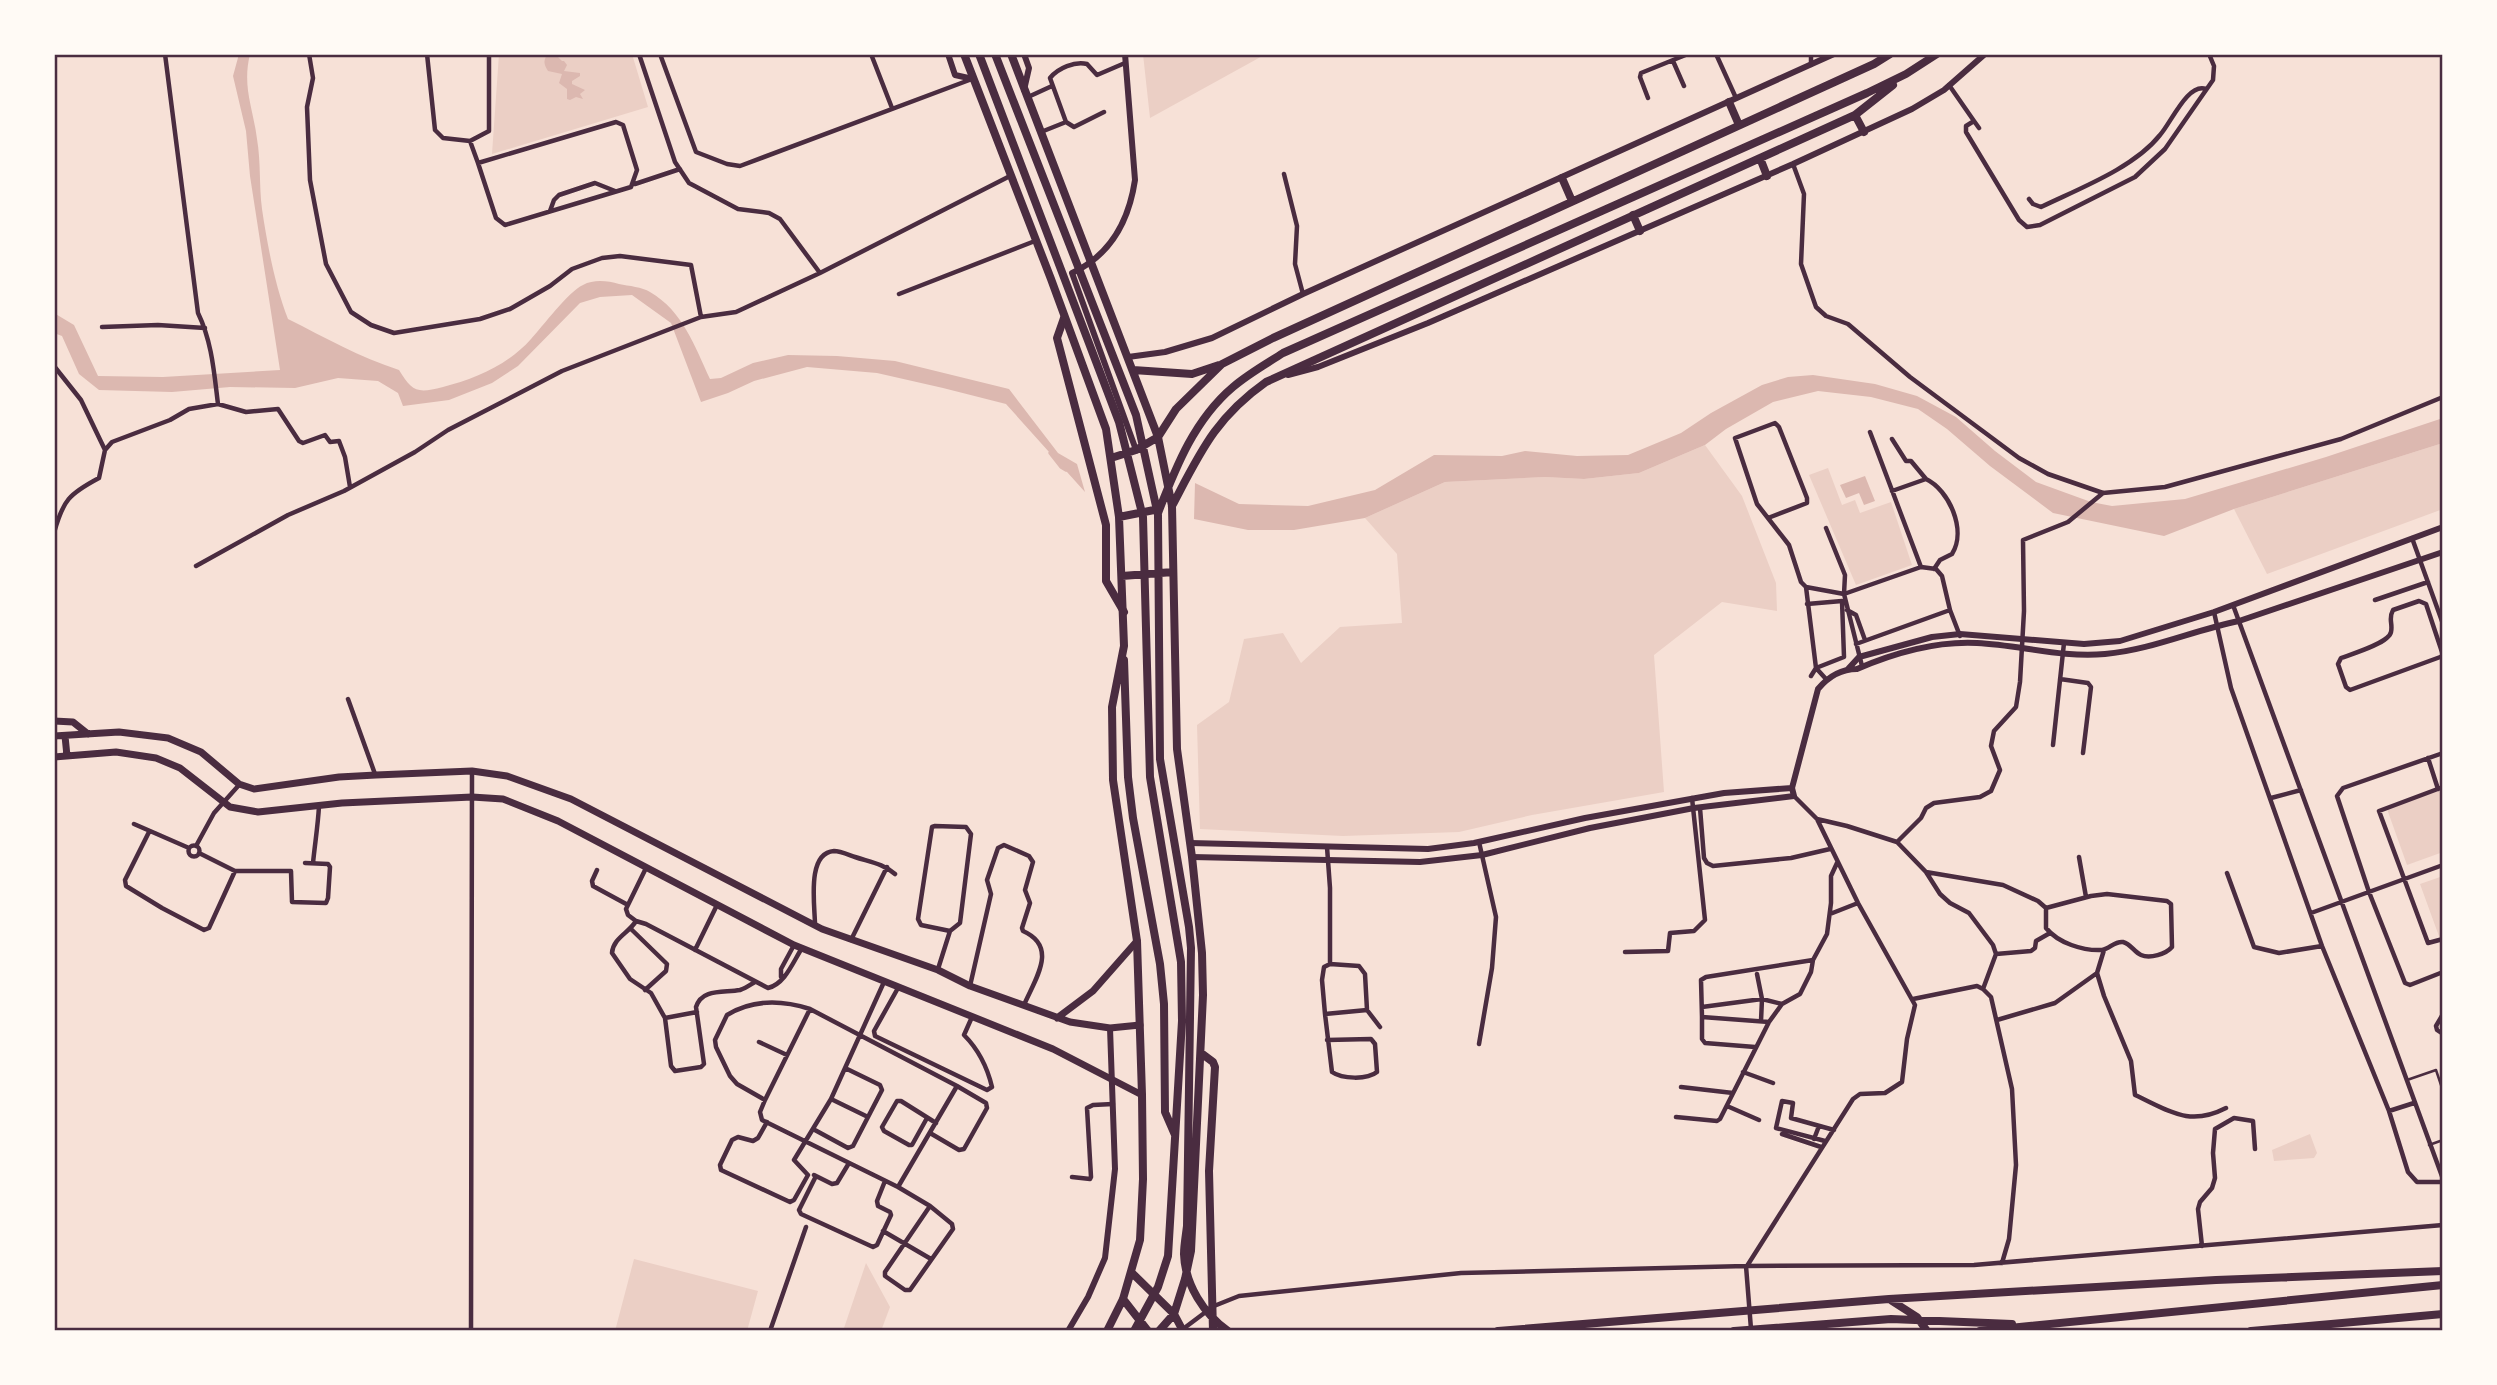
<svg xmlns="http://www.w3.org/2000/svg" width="2497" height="1385" viewBox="0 0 2497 1385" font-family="'Playfair Display',serif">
<rect width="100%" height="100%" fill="#f7e1d7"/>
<!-- green -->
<path fill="#ebcfc5" d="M499,54H632L648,107L492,154Z
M1143,54H1266L1150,118Z
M2443,443V509L2267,574L2234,509Z
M1705,445L1742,496L1776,583L1777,611L1722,602L1654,655L1664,792L1532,815L1459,832L1343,836L1200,829L1197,725L1229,702L1244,639L1283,633L1301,663L1340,627L1402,623L1397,554L1365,518L1445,482L1545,477L1584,479L1639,473Z
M1828,468L1842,505L1855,500L1860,513L1891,502L1912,565L1856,585L1809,475Z
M2443,789V852L2407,865L2387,809Z
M2443,876V938L2440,939L2420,884Z
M2310,1134L2317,1153L2314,1158L2274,1161L2272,1150Z
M634,1259L758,1291L747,1331H615Z
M866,1263L890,1307L881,1331H843Z"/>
<!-- water -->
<path fill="#dcb8b0" d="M239,54H250C242,87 253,107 257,139C261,162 259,186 262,209C267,243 275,286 288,319C326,338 359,357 399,370C412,391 416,394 443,387C475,379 508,365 531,339C543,326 568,292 583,285C594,279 608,281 619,284C629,286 642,287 650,292C683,311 695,347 710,379L721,378L753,363L788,355L837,356L895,361L1009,389L1058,453L1077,464L1085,492L1006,404L943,388L877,373L807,367L754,381L728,393L701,402L671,323L632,295L600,297L580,303L518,366L492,383L449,400L403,406L398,393L378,381L338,378L295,388L230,387L172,392L99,390L79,374L62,336L54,333V313L74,325L98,376L163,377L280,370L250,176L246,131L233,76Z
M555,54L562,61H564L567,65L564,71L580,73V76L572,81V84L585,90L580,94L583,99L576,97L570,100L567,99V89L559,83L562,74L548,71C544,65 543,61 547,55Z
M1813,375L1875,384L1917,396L1956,417L1995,451L2036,482L2091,502L2112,506L2185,499L2326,457L2443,418V443L2234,509L2164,536L2053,513L1990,466L1947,429L1918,409L1871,397L1818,391L1773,402L1726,429L1705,445L1639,473L1584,479L1545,477L1445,482L1365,518L1294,530H1248L1194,519L1195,483L1239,504L1308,506L1375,490L1434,455L1502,456L1525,451L1577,456L1628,455L1681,433L1711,413L1762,385L1788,377Z
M1865,476L1875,501L1864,505L1859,493L1846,498L1840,485Z"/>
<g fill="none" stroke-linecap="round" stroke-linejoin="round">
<!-- stream -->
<path stroke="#dcb8b0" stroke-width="3.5" d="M1050,453L1061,467L1066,470"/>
<!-- service -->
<path stroke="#4a2c40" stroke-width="2.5" d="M2407,1080L2436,1070L2443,1091
M2429,1145L2443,1140"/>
<!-- minor -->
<path stroke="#4a2c40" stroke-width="4.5" d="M165,54L198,313C212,342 214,372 218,404
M309,54L313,78L307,107L310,180L326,264L351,312L371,325L394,333L480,319L510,309L550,286L572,269L602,258L620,256L691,265L701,317
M427,54L435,130L443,138L470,141L478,163L616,122L623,125L637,170L631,187L505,225L496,218L478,163
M639,54L675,162L689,183L738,209L769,213L780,219L820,273L1010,176
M660,54L696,152L727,164L740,166L972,79
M871,54L892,108
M1716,54L1736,98
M1673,61L1684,86
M1811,65V54
M1949,85L1974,121L1966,126V132L2019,220L2027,227L2040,225L2135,177L2165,149L2213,80L2214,66L2209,54
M1028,97L1052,86
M1648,98L1640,77L1641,73L1688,54
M1104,112L1074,127L1066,122L1050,78C1058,68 1075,61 1087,64L1097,75L1125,63
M1974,121L1979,128
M1041,132L1066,122
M470,141L489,131V54
M1793,164L1804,194L1801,264L1816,307L1826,316L1848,324L1910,377L2019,458L2048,474L2103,493L2165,487L2341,439L2443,397
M1284,174L1297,226L1295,264L1303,294
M635,184L680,169
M2029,199L2033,204L2041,207C2078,189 2134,168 2160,135C2171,123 2188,82 2206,89
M550,211L554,200L559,195L595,183L615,191
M899,294L1035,241
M102,327L158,325L205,328
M54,366L81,400L105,450L99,478C69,494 63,500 54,533
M1892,439L1906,461H1911L1926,479
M105,450L112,442L170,420L189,409L218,404L246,412L278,409L299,441L303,443L325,435L330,442L339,441L345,457L350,487
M1892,491L1926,479C1949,490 1967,530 1952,554L1940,560L1934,569
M1768,518L1807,503V498L1779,427L1775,423L1735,438L1757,504L1789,545L1801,582L1806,587L1844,594L1862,666
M1826,528L1845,575L1844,594L1921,567L1870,432
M2412,538L2443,624
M196,566L288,515L344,491L415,452L448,430L562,371L701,317L736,312L820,273
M1921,567L1936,569L1942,576L1950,610L1960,636
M1806,587L1816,668L1826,679
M2375,600L2428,582
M1807,604L1842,601L1844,657L1816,668L1811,676
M2233,605L2443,1179
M1847,610L1856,615L1865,640
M2214,612L2231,688L2322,946L2389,1111L2408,1172L2417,1182H2443
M1856,644L1950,610
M2443,655L2426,604L2419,601L2393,610C2388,619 2393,623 2391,632C2389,643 2352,654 2341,658L2338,664L2346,687L2350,690L2443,656
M2060,679L2088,683L2091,687L2083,753
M348,699L375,774
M2053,745L2064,643
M2443,753L2343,788L2337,796L2369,892L2405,983L2410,985L2443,972
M2428,758L2438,789
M2443,787L2379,811L2428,943L2443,939
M2271,798L2301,790
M1700,808L1704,858L1707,863L1713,866L1791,858L1830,849
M1817,819L1847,826L1897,842L1921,818L1926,808L1934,803L1980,797L1991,791L2000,770L1991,746L1994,731L2016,707L2020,682L2024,611L2023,540L2068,522L2103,493
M134,824L189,848
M149,832L125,880L126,886L162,908L204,930L209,928L235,871
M1897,842L1926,872L2003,885L2038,901L2046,908
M188.5 851a5.5 5.5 0 1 1 11 0a5.5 5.5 0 1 1-11 0Z
M196,846L214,813L239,785
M1327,847L1330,888V964L1324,967L1322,980L1325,1014L1367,1010L1365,974L1359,966L1330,964
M199,853L235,871H291L292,902L326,903L328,898L330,867L328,864L305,863
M2079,857L2086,897
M313,863C315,843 318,825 319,806
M646,868L626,909L628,915L636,921L646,924L768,988C785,984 793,962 802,948
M597,870L592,881L593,886L628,905
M1926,872L1940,894L1950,903L1969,913L1993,945L1996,954L1983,989
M2227,873L2254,947L2279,953L2322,946
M2107,894L2167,901L2171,904L2172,947C2166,954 2150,959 2141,955C2134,952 2131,944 2123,942C2114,941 2110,949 2102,950C2083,951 2058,943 2046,928V908L2091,896Z
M2311,913L2443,865
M1830,914L1858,903
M636,921C629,933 613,938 612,953L630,979L651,993L665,1018L671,1066L675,1071L701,1067L704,1064L696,1007C702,988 724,993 740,990C746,988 750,985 755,982
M815,925C815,906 806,853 834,851C840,851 849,855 855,857C870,862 884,864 895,874
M631,929L667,964L666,971L645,990
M851,940L887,867
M695,950L717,905
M1625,952L1668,951L1670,933L1694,931L1705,920L1692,798
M1996,954L2031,951L2035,948L2036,941L2050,933
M938,969L950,931L921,925L918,919L932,827L935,826L966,827L971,834L960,923L950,931
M2097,973L2104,996L2131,1061L2135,1095C2170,1111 2189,1127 2226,1108
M1757,974L1762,999L1761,1021
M781,977V969L794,945
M970,986L991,894L987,880L998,848L1004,845L1029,856L1033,862L1025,890L1030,903L1022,928L1023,931C1059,947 1035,979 1024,1005
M898,988L874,1031L875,1036L987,1090L992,1087C987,1066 979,1050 964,1035L972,1017
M1913,999L1977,986L1983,989L1991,997L2012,1089L2016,1165L2009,1239L2002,1263
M1702,1007L1762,999L1782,1004
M1367,1010L1380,1027
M1325,1014L1332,1072C1342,1079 1367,1080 1377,1072L1375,1044L1371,1039L1327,1040
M2443,1014L2436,1026L2437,1030L2443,1034
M1702,1017L1701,980L1706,977L1813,960
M665,1018L697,1012
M1997,1020L2055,1003L2097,973L2104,950
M759,1042L787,1055
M1479,1044L1492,968L1496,917L1479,842
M1755,1047L1705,1043L1702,1039V1017L1769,1022
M1743,1072L1773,1083
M1681,1087L1733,1093
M831,1099L868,1117
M765,1100L737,1084L730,1076L716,1047L715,1040L727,1015C753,999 782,1000 810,1009L957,1086L898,1187L762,1120L760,1112L765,1100L810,1009
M1727,1106L1759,1120
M2389,1111L2414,1103
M1676,1117L1717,1121L1720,1119L1769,1022L1782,1004L1800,994L1811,972L1813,960L1827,934L1831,903V876L1837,863
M927,1118L912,1145H909L884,1131L882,1127L897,1101H901L936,1123
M767,1122L758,1138L753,1141L738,1137L732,1140L720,1165L721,1170L790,1202L794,1200L808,1175L794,1160L831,1099L884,982
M813,1129L848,1148L853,1146L882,1090L880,1085L845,1068
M930,1133L959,1150L964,1149L987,1108L986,1103L957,1086
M1782,1134L1821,1147
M1814,1139L1819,1126
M1825,1141L1776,1128L1782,1101L1793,1103L1791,1118L1834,1130
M814,1175L832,1184L837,1183L849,1163
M816,1176L799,1210L801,1214L873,1247L877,1245L891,1215L890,1212L878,1206L877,1201L885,1181
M1072,1177L1090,1179L1091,1177L1087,1108L1093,1105L1113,1104
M898,1187L930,1206L952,1224L953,1229L910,1290H905L885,1276V1272L930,1206
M883,1231L931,1259
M2202,1246L2198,1209L2200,1202L2212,1188L2215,1178L2213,1153L2215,1129L2234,1118L2253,1121L2255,1149
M1746,1266L1751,1329
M1747,1266L1853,1099L1860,1094L1885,1093L1902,1082L1907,1039L1915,1005L1858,903L1817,819L1794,796
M1214,1306L1239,1296L1461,1273L1746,1266L1974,1265L2443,1225
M1183,1329L1207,1311
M471,1331L472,771
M770,1331L806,1227"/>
<!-- tertiary -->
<path stroke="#4a2c40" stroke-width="6" d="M948,54L955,75L973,79
M1024,54L1029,68L1024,90
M1125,54L1135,180C1129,220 1111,255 1072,273L1136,450
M1128,357L1165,352L1212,338L1303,294L1834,54
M1288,375L1318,367L1428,323L1793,164L1912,109L1944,90L1985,54
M1848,669L1859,657L1932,637L1960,634L2084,644L2120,641L2214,612L2443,527
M1190,843L1428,849L1474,843L1585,818L1724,793L1792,788
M1192,857L1420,862L1482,855L1590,828L1694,808L1794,796L1792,788L1818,689C1828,677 1841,669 1857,669C1894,653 1937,641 1977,643C2020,645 2061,658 2105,654C2151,650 2194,630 2239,621L2443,552
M1068,1331L1088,1297L1105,1258L1115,1169L1110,1028"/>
<!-- secondary -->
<path stroke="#4a2c40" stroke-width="7" d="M54,721L73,722L88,734
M54,736L119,732L168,738L201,752L239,784L254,789L339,777L376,775L472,771L507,776L571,799L822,929L938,970L970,986L1070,1022L1110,1028L1140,1025
M65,736L67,756
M54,757L116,752L156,758L180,768L230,807L258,812L342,803L472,797L503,799L558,821L794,945L1053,1049L1142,1095
M1057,1018L1093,991L1137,941"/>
<!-- primary -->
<path stroke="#4a2c40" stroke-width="8" d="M1064,318L1057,338L1106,525V581L1124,612"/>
<!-- trunk -->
<path stroke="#4a2c40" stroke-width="8" d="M964,54L1051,279L1106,429L1119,517L1124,646L1112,707L1113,780L1137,941L1142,1095L1143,1179L1140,1240L1123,1299L1107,1331
M979,54L1119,422L1143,517L1150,777L1181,962L1182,1021L1168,1256L1158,1287L1134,1331
M995,54L1136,415L1152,488L1158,515L1160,759L1189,927L1191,948L1187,1226C1186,1235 1184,1245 1184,1254C1185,1285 1204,1314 1228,1331
M1011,54L1158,437L1172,506L1177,749L1192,857L1202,953L1203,995L1191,1251L1185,1279L1174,1314L1159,1331
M1729,102L1739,125
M1855,115L1864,132
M1760,158L1767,176
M1562,178L1572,201
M1633,215L1640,231
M1133,370L1192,374L1219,365
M1111,458L1136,450L1158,437L1176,409L1222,364L1273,338L1874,64L1890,54
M1172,506C1200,453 1215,418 1266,382L1855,115L1893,85
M1158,513C1176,467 1194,420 1233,387C1248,374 1266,364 1283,353L1867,93L1906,74L1937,54
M1119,517L1159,509
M1122,576L1173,572
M1124,660L1128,777L1133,818L1160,964L1164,1004L1165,1112L1175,1135
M1201,1053L1213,1062L1215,1067L1209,1171L1213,1331
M1131,1272L1174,1314L1183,1331
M1123,1299L1148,1331
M1892,1301L1917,1317L1927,1331
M1498,1331L1889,1299L2216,1280L2443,1271
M1734,1331L1891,1319L2012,1324
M1980,1331L2443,1285
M2251,1331L2443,1314"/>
</g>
<!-- border -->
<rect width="2497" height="1385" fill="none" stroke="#fffaf5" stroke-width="112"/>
<rect x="56" y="56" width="2385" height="1273" fill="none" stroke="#4a2c40" stroke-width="2.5"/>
</svg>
